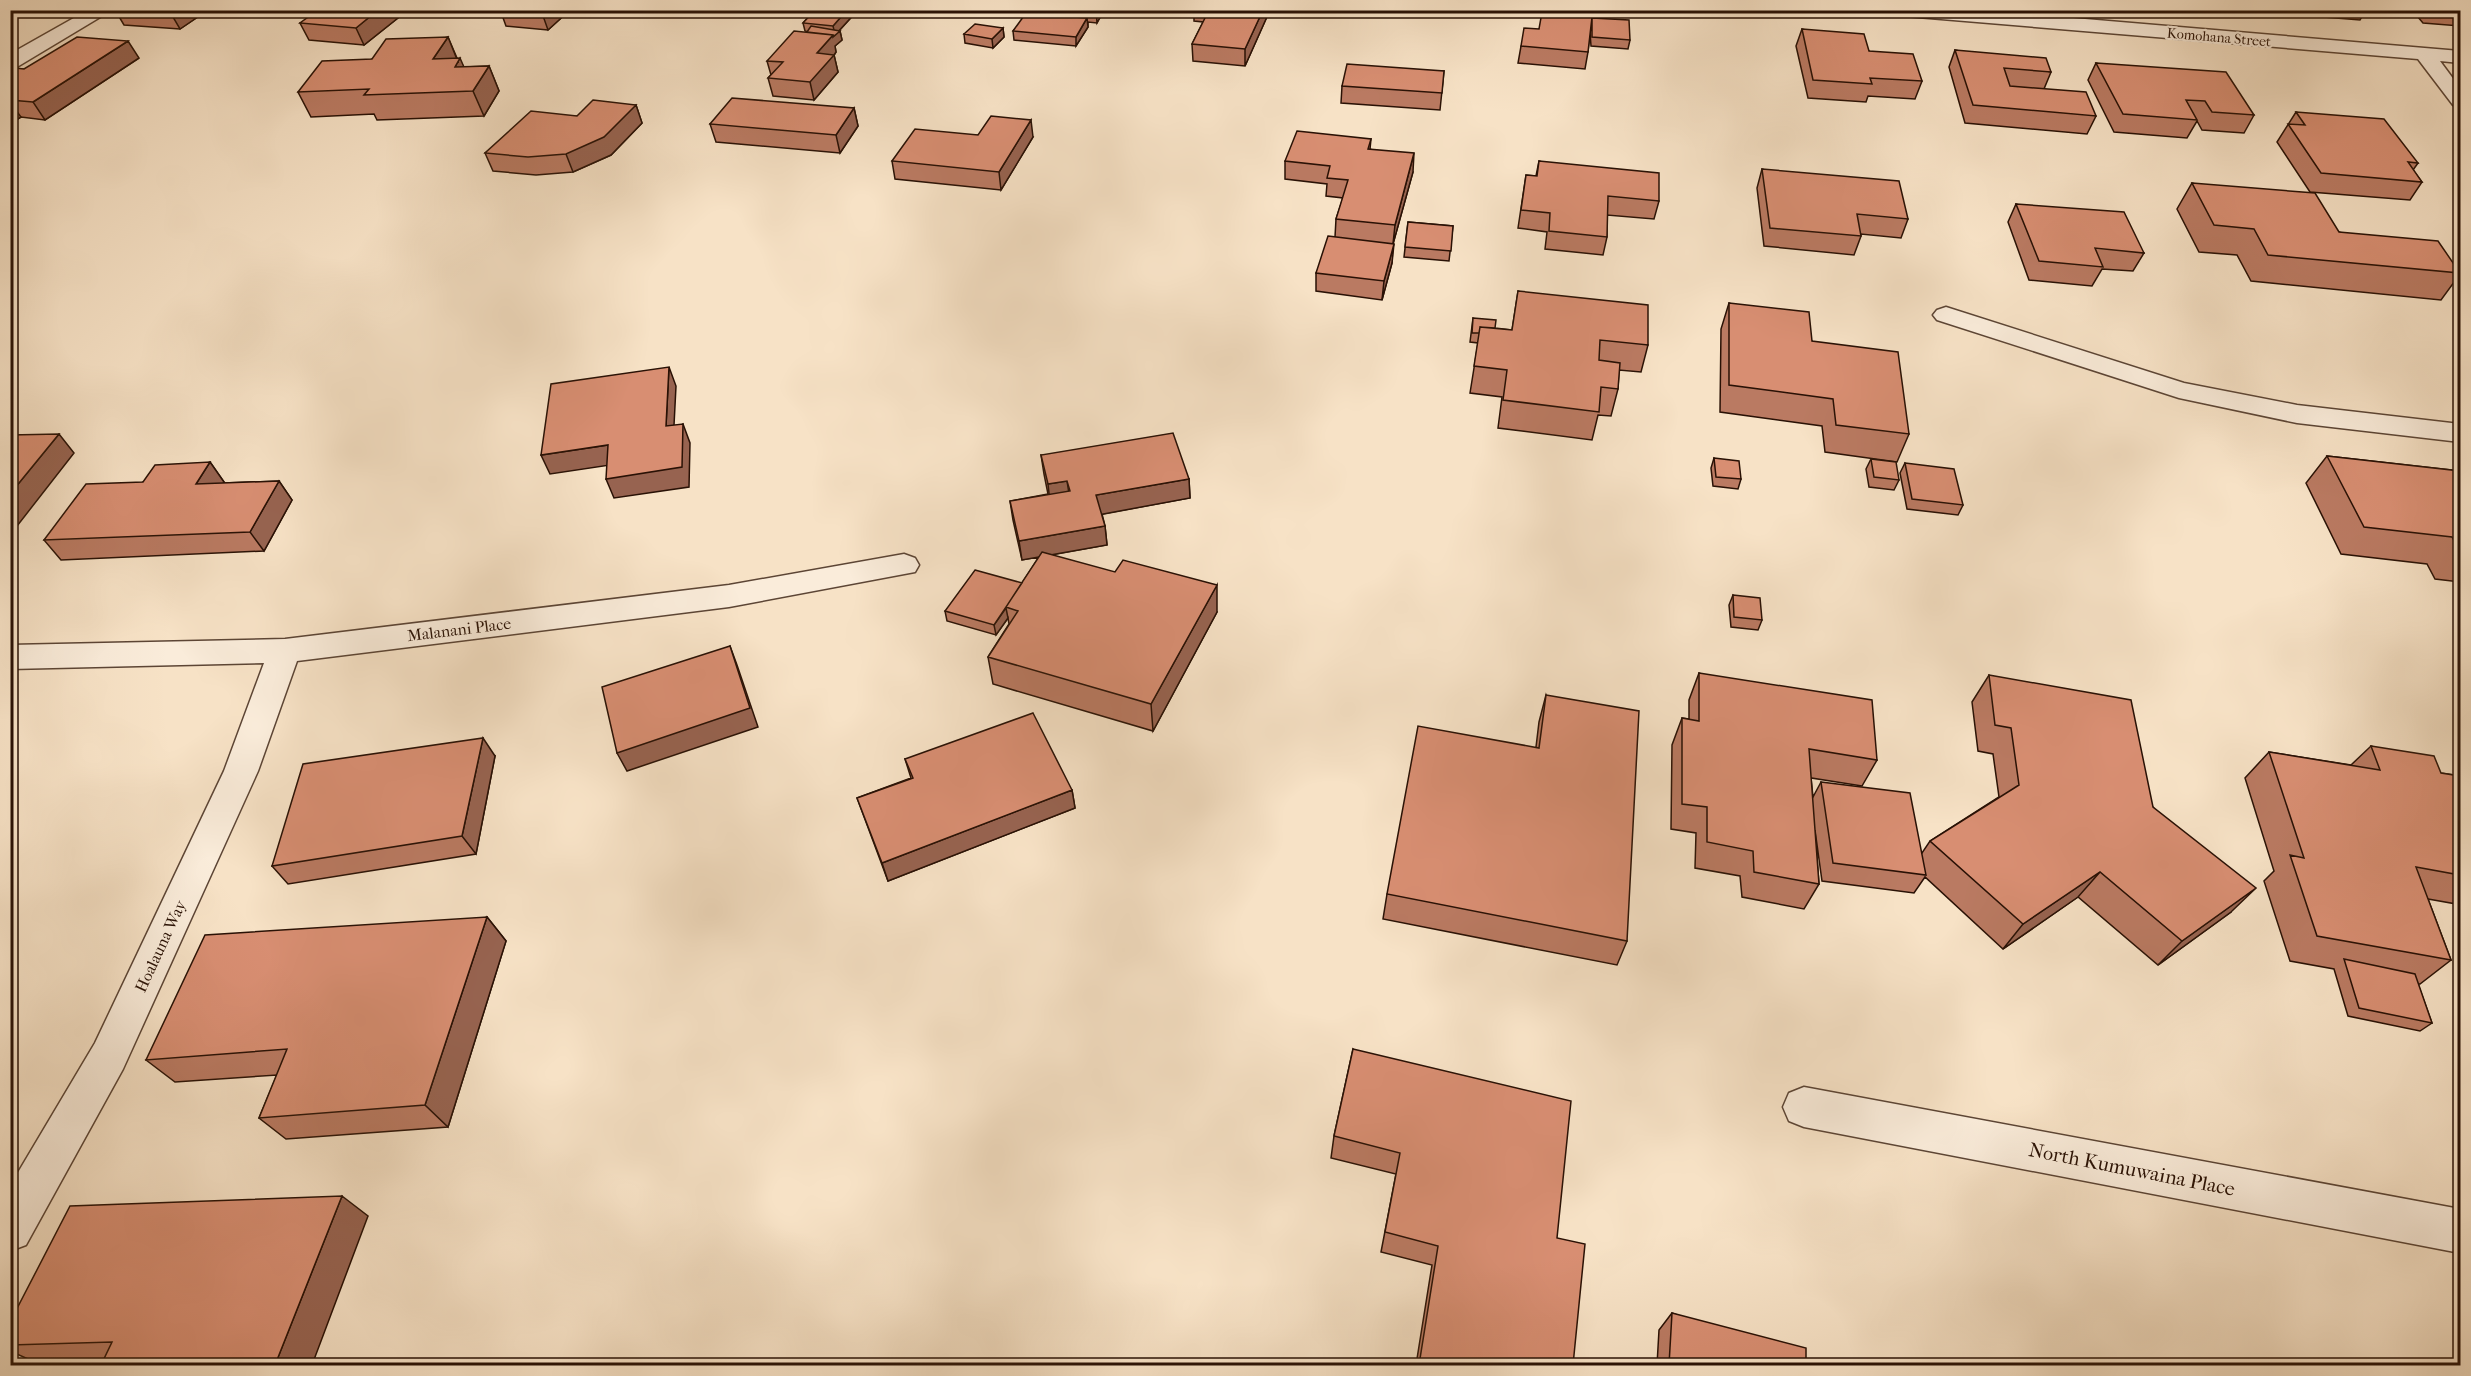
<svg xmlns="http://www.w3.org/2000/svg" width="2471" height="1376" viewBox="0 0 2471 1376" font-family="'IM FELL French Canon',serif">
<rect width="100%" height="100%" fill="#f7e2c6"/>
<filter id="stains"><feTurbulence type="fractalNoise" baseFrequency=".00333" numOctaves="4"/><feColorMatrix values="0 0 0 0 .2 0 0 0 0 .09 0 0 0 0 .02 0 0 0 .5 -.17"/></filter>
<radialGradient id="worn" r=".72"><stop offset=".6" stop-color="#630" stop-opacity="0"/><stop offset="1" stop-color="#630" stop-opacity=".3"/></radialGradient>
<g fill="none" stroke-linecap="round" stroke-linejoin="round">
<!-- minor casing -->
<g stroke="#5c4535" stroke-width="3">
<path id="minor" d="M88,10H112L17,67L10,69V54Z
M1896,10H1978L2460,51V63L2440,61L2460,88V107L2453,105L2418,59L1905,16L1898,14Z
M1946,307L2184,383L2297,405L2460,424V442L2297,423L2179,398L1937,320L1933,315L1937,310Z
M904,554L915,558L919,565L915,572L729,607L297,661L258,771L123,1069L26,1245L10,1251V1186L95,1043L224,771L264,663L10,669V645L285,639L729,585Z
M1804,1087L2460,1209V1253L1804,1127L1789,1121L1783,1107L1789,1093Z"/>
</g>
<!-- minor -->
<use href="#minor" fill="#faecda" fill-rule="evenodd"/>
</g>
<!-- wall -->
<path fill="#ba7a62" stroke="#291105" stroke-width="1.5" d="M115,10H208L180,29L124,25Z
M408,10L364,45L309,40L300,23Z
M450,10H570L548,30L506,26L502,15Z
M815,10H858L839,31H840L842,40L835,46L836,52L834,55L838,72L814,100L773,96L768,78L771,75L767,61L808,32L805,31L803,23Z
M1029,10H1104L1097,23L1088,22V27L1076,46L1014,40L1013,31L1030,13Z
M1194,10H1270L1245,66L1193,61L1192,44L1203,22L1194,21Z
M2283,10H2366L2360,20L2286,14Z
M2412,10H2460V26L2423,23Z
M1592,18L1630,40L1628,49L1591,46L1590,32L1588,52L1585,69L1518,63L1521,46L1539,29Z
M1003,28L1004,37L993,48L965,43L964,34Z
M1802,29L1869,51L1922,81L1915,99L1868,96L1866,102L1808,98L1796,46Z
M448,37L457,58L464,67L489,66L499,91L484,116L377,120L374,114L311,117L298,92L372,59Z
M1955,50L2051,72L2044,89L2096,116L2087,134L1965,123L1949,67Z
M139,58L45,120L21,117L10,124V71L24,69Z
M2096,63L2254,115L2244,133L2202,130L2197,121L2187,138L2114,132L2088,80Z
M1444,71L1440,110L1341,103L1342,86Z
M636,105L642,123L611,155L573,172L536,175L493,171L485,153L577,116Z
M854,108L858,126L840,153L716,142L710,124Z
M2296,112L2418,163L2413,170L2422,182L2410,200L2310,192L2277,142Z
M978,135L1033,137L1001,190L895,179L892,161Z
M1371,139L1370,149L1413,172L1393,244L1392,263L1382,300L1316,291V273L1335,237L1336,219L1343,198L1326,196L1327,184L1285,179V161Z
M1539,161L1659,201L1654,219L1607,215V237L1603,255L1545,249L1547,232L1518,228L1526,175L1536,176Z
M1762,169L1908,219L1901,238L1861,234V236L1854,255L1764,246L1757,188Z
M2192,183L2460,272V274L2441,300L2251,281L2237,255L2199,252L2177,209Z
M2016,204L2144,253L2133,271L2102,269L2092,286L2029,280L2008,222Z
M1408,222L1453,226L1449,261L1404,257Z
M1518,291L1648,345L1641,372L1619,370L1618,389L1611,416L1598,415L1592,440L1498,428L1502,397L1470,393L1478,343L1470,342L1473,318L1495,328L1512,330Z
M1729,303L1812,341L1909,434L1897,462L1825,452L1822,426L1720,412L1721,329Z
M1041,455L1189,479L1190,498L1102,514L1105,526L1107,545L1051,555L1217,612L1153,731L993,684L988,657L1009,624L1008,618L996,635L947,621L945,611L1022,583L1039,557L1022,560L1013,520L1010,501L1048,494L1044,474Z
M2327,456L2460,471V582L2435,579L2427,564L2341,554L2306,483Z
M1714,458L1741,479L1738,489L1713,486L1711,468Z
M1871,459L1899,480L1894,490L1869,487L1866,469Z
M210,462L224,482L223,483L279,481L292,500L264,551L61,560L44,540L143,482Z
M1905,463L1963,505L1958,515L1907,509L1900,473Z
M1733,595L1762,620L1758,630L1731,627L1729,605Z
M1699,673L1877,760L1862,786L1811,778L1813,797L1821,782L1922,853L1930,841L1999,797L1993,754L1978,751L1972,702L1989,675L2153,807L2231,912L2158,965L2078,897L2003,949L1925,877L1914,893L1822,881L1815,830L1819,884L1804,909L1742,897L1740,876L1695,868L1696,833L1671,829L1672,745L1682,718L1689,719V700Z
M1546,695L1627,941L1617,965L1383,919L1387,894L1536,747L1539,722Z
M2371,746L2441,773L2460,776V915L2456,904L2428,899L2451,960L2420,984H2418L2432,1023L2420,1031L2348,1016L2334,969L2290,961L2264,881L2274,871L2245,778L2269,752L2351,765Z
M495,756L476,854L288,884L272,866Z
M905,759L1072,790L1075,808L888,881L857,798L911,778Z
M487,917L506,941L448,1127L286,1139L259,1118L277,1075L175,1082L146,1060Z
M1353,1049L1557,1238L1573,1365H1416L1432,1265L1381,1252L1396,1174L1331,1158L1334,1136Z
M368,1216L104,1360L37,1363L10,1351V1345Z
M1672,1313L1806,1365H1657L1659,1330Z"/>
<!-- shaded-wall -->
<path fill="#976350" stroke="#291105" stroke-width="1.5" d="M173,10H208L180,29L170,12Z
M378,10H408L364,45L356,28Z
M545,10H570L548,30L542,13Z
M847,10H858L835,35L833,26Z
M1096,10H1104L1097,23Z
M1263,10H1270L1245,66V49Z
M1087,18L1088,27L1076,46V37Z
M1003,28L1004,37L993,48L992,39Z
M840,31L842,40L835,46L836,52L834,55L838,72L814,100L810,82L817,53L833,35Z
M448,37L458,62L433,59Z
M128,41L139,58L45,120L33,102Z
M460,58L471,83L455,67Z
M489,66L499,91L484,116L473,91Z
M10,102L21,117L10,124Z
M636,105L642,123L611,155L573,172L566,154Z
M854,108L858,126L840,153L836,135Z
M1031,120L1033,137L1001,190L999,172Z
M1414,153L1413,172L1393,244L1395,225Z
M1394,244L1392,263L1382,300L1384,281Z
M669,367L676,386L673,445L666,426Z
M683,424L690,443L689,487L614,498L606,479Z
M59,434L74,453L10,535V494Z
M608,445L617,464L550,474L541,455Z
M210,462L224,482L210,504L196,484Z
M1189,479L1190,498L1098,515L1096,495Z
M279,481L292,500L264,551L250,532Z
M1067,481L1070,500L1050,503L1048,484Z
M1105,526L1107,545L1022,560L1019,541Z
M1217,585V612L1153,731L1151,704Z
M1006,608L1008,618L996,635L994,625Z
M730,646L737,665L758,727L627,771L617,753Z
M483,738L495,756L476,854L462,836Z
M1072,790L1075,808L888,881L882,863Z
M2100,872L2078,897L2003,949L2023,924Z
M2256,888L2231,912L2158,965L2182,941Z
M487,917L506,941L448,1127L425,1105Z
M342,1196L368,1216L312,1365H275Z"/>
<!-- building -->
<path fill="#d88e72" stroke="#291105" stroke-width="1.5" d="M149,10H173L170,12Z
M318,10H378L356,28L300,23Z
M513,10H545L542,13Z
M815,10H847L833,26L803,23Z
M1209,10H1263L1245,49L1192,44Z
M1542,12L1592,17L1588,52L1521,46L1524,28L1539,29Z
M1026,13L1087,18L1076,37L1013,31Z
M1592,18L1629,20L1630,40L1592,37Z
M975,24L1003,28L992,39L964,34Z
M811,26L840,31L833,37V35L807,32Z
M1802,29L1864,34L1869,51L1913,54L1922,81L1870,78L1872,84L1813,80Z
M794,31L833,35L817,53L834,55L810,82L768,78L783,62L767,61Z
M77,37L128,41L33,102L10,100V71L15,68L24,69Z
M448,37L433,59L460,58L455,67L489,66L473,91L364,95L369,89L298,92L322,61L372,59L386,39Z
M1955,50L2046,58L2051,72L2004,68L2010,86L2086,92L2096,116L1973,105Z
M2096,63L2226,72L2254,115L2212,112L2205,101L2186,100L2197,120L2123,114Z
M1347,64L1444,71L1442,93L1342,86Z
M732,98L854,108L836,135L710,124Z
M593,100L636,105L604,137L566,154L528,157L485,153L531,111L577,116Z
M2296,112L2384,119L2418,163L2408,162L2422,182L2321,173L2288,124L2305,125Z
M991,116L1031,120L999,172L892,161L915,129L978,135Z
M1297,131L1371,139L1368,149L1414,153L1395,225L1336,219L1348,180L1327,178L1330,166L1285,161Z
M1539,161L1659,173V201L1608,196L1607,237L1549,231L1550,213L1521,210L1526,175L1537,176Z
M1762,169L1899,181L1908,219L1857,214L1861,236L1770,228Z
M2192,183L2315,193L2339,232L2438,241L2460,273L2268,255L2254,229L2214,225Z
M2016,204L2124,212L2144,253L2095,248L2103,267L2039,261Z
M1408,222L1453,226L1451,251L1405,247Z
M1328,236L1394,244L1384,281L1316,273Z
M1518,291L1648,305V345L1600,340L1599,360L1620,363L1618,389L1601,387L1599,412L1503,400L1507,370L1474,366L1480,327L1512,330Z
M1729,303L1809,312L1812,341L1898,352L1909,434L1836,425L1833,399L1729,385Z
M1473,318L1496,320L1495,328L1480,327L1479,333H1472Z
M669,367L666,426L683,424L682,467L606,479L608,445L541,455L551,384Z
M1173,433L1189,479L1096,495L1105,526L1019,541L1010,501L1070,491L1067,481L1048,484L1041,455Z
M59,434L10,494V435Z
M2327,456L2460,471V552L2452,537L2364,527Z
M1714,458L1739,461L1741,479L1716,477Z
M1871,459L1896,462L1899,480L1874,477Z
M210,462L196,484L279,481L250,532L44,540L86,484L143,482L155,465Z
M1905,463L1954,469L1963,505L1912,499Z
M1042,552L1115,572L1123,560L1217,585L1151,704L988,657L1018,611L1006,607Z
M975,570L1022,583L994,625L945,611Z
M1733,595L1760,598L1762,620L1734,617Z
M730,646L750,708L617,753L602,687Z
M1699,673L1872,700L1877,760L1809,749L1819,884L1754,872L1753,851L1707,842V807L1682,804V718L1699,721Z
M1989,675L2131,700L2153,807L2256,888L2182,941L2100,872L2023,924L1930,841L2019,785L2011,728L1995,725Z
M1546,695L1639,711L1627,941L1387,894L1418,726L1539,748Z
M1033,713L1072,790L882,863L857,798L913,778L905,759Z
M483,738L462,836L272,866L303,764Z
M2371,746L2434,756L2441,773L2460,776V875L2416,867L2451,960L2317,936L2290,855L2304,858L2269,752L2380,770Z
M1821,782L1910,793L1926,875L1833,863Z
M487,917L425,1105L259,1118L287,1049L146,1060L205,935Z
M2344,959L2415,974L2432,1023L2359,1008Z
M1353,1049L1571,1101L1557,1238L1585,1244L1573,1365H1419L1438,1246L1385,1232L1400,1153L1334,1136Z
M342,1196L275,1365H101L112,1342L10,1345V1322L70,1206Z
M1672,1313L1806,1348V1365H1669Z"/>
<g text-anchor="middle" stroke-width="4.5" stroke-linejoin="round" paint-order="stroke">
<!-- far-street labels -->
<g font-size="14" fill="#291105" stroke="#faecda">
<text transform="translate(2219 37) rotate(5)" y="5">Komohana Street</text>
</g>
<!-- street labels -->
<g font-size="16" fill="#291105" stroke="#faecda">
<text transform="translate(459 629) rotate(-7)" y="6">Malanani Place</text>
<text transform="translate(160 946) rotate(-65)" y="6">Hoalauna Way</text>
</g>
<!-- near-street labels -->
<g font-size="20" fill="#291105" stroke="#faecda">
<text transform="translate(2132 1169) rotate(11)" y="7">North Kumuwaina Place</text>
</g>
</g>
<!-- margin -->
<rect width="2471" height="1376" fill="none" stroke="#f7e2c6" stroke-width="36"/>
<rect x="12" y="12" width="2447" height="1352" fill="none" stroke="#291105" stroke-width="3"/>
<rect x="18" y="18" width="2435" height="1340" fill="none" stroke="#291105" stroke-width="1.5"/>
<rect width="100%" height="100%" filter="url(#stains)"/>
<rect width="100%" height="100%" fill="url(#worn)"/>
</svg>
